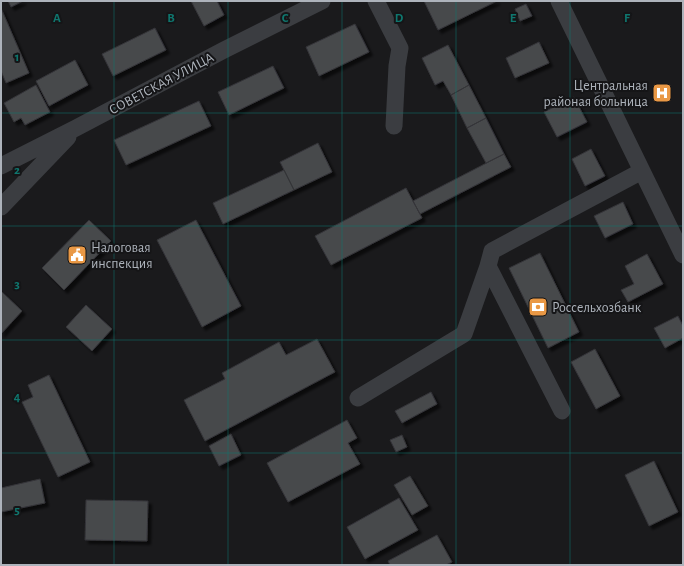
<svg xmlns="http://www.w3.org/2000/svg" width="684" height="566" viewBox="0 0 684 566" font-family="'Alegreya Sans',sans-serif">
<defs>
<filter id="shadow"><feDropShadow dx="3.5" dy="3.5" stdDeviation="1" flood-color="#0009"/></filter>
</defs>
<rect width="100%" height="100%" fill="#1a1a1c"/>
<!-- building -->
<path fill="#47484c" stroke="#343438" filter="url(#shadow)" d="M8,1H23L11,7Z
M191,1H217L224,15L204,26Z
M424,1H497L438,30Z
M526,4L532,16L520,21L515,9Z
M1,8L29,73L6,83L1,71Z
M355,24L369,52L319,76L306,47Z
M155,28L166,50L113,76L102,54Z
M539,42L549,63L515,78L506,58Z
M448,45L469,85L451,95L443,81L435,85L422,58Z
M75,60L88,85L49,106L36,81Z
M273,66L284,88L229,115L218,92Z
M36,85L50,112L25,125L21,118L14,122L4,103Z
M469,85L486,118L467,128L451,95Z
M574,97L587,122L557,137L544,112Z
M199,101L211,126L126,165L114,140Z
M486,118L504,154L486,163L467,128Z
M318,143L332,172L294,190L280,162Z
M591,149L605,176L585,186L572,159Z
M504,154L511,167L420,214L413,201Z
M284,170L294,190L223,224L213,203Z
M406,188L422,218L331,265L315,236Z
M623,202L633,224L605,238L594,216Z
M89,220L111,241L64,290L42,268Z
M196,220L241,306L202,327L157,240Z
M540,253L579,332L548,348L509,268Z
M647,254L663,284L628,302L621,290L634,284L625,266Z
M1,291L22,311L1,334Z
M86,305L112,329L92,351L66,327Z
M678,316L683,326V338L665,348L654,328Z
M317,339L335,372L205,441L184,400L225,379L222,373L279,342L286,355Z
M595,349L620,396L596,409L571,362Z
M49,375L90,462L58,477L22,402L33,397L28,385Z
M431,392L437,404L402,423L395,411Z
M347,420L357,438L348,443L360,464L288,502L267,463Z
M231,434L241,455L219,466L209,446Z
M402,435L407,447L396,452L390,440Z
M654,461L678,512L649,526L625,475Z
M410,476L428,506L412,515L394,485Z
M40,479L45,503L1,512V488Z
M399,498L418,530L365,559L347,527Z
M86,500L148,501L147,541L85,540Z
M437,535L452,562L446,565H390L388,561Z"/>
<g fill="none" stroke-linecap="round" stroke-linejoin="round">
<!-- minor -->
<path stroke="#3b3d41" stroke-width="17" d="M376,1L400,48L397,66L394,126
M559,1L683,255
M1,166L76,128L224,50L322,1
M1,207L68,137
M358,398L464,334L488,266
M562,411L488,266L492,251L642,171"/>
</g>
<!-- grid -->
<path fill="none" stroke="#0f766e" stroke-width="1" stroke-opacity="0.55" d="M114,1V565M228,1V565M342,1V565M456,1V565M570,1V565M1,113H683M1,226H683M1,340H683M1,453H683"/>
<!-- icons -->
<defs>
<g id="hospital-square" transform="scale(1)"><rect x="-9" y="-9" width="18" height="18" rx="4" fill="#e99845" stroke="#151517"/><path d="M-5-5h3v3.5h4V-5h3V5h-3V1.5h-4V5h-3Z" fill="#fff"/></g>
<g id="civic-square" transform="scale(1)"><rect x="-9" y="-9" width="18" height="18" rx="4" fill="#e99845" stroke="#151517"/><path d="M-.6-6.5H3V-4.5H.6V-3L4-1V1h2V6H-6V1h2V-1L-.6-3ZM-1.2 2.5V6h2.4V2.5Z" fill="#fff"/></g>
<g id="bank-square" transform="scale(1)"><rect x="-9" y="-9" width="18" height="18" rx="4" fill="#e99845" stroke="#151517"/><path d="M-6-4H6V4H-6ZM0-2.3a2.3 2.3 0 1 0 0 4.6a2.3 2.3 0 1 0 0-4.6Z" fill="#fff"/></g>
</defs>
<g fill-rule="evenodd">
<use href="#hospital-square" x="662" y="93"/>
<use href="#civic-square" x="77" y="255"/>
<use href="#bank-square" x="538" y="307"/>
</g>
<g text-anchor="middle" stroke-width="4" stroke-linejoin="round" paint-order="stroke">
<!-- street labels -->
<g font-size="14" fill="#adb3bb" stroke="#151517">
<text transform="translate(161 83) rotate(-28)" y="5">СОВЕТСКАЯ УЛИЦА</text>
</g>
<!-- poi labels -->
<g font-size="14" fill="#adb3bb" stroke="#151517" text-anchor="start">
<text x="648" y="90" text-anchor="end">Центральная<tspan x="648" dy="16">районая больница</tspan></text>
<text x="91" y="252">Налоговая<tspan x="91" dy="16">инспекция</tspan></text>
<text x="552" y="312">Россельхозбанк</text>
</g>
</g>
<g font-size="13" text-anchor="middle" font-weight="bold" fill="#0f766e" stroke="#151517" stroke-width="4" stroke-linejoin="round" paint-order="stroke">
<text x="57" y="22">A</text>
<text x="171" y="22">B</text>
<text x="285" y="22">C</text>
<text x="399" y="22">D</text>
<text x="513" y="22">E</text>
<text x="627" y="22">F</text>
<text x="17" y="61">1</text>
<text x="17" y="174">2</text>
<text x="17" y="288">3</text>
<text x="17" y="401">4</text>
<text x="17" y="514">5</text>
</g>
<!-- border -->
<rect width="684" height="566" fill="none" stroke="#adb3bb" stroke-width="4"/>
</svg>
